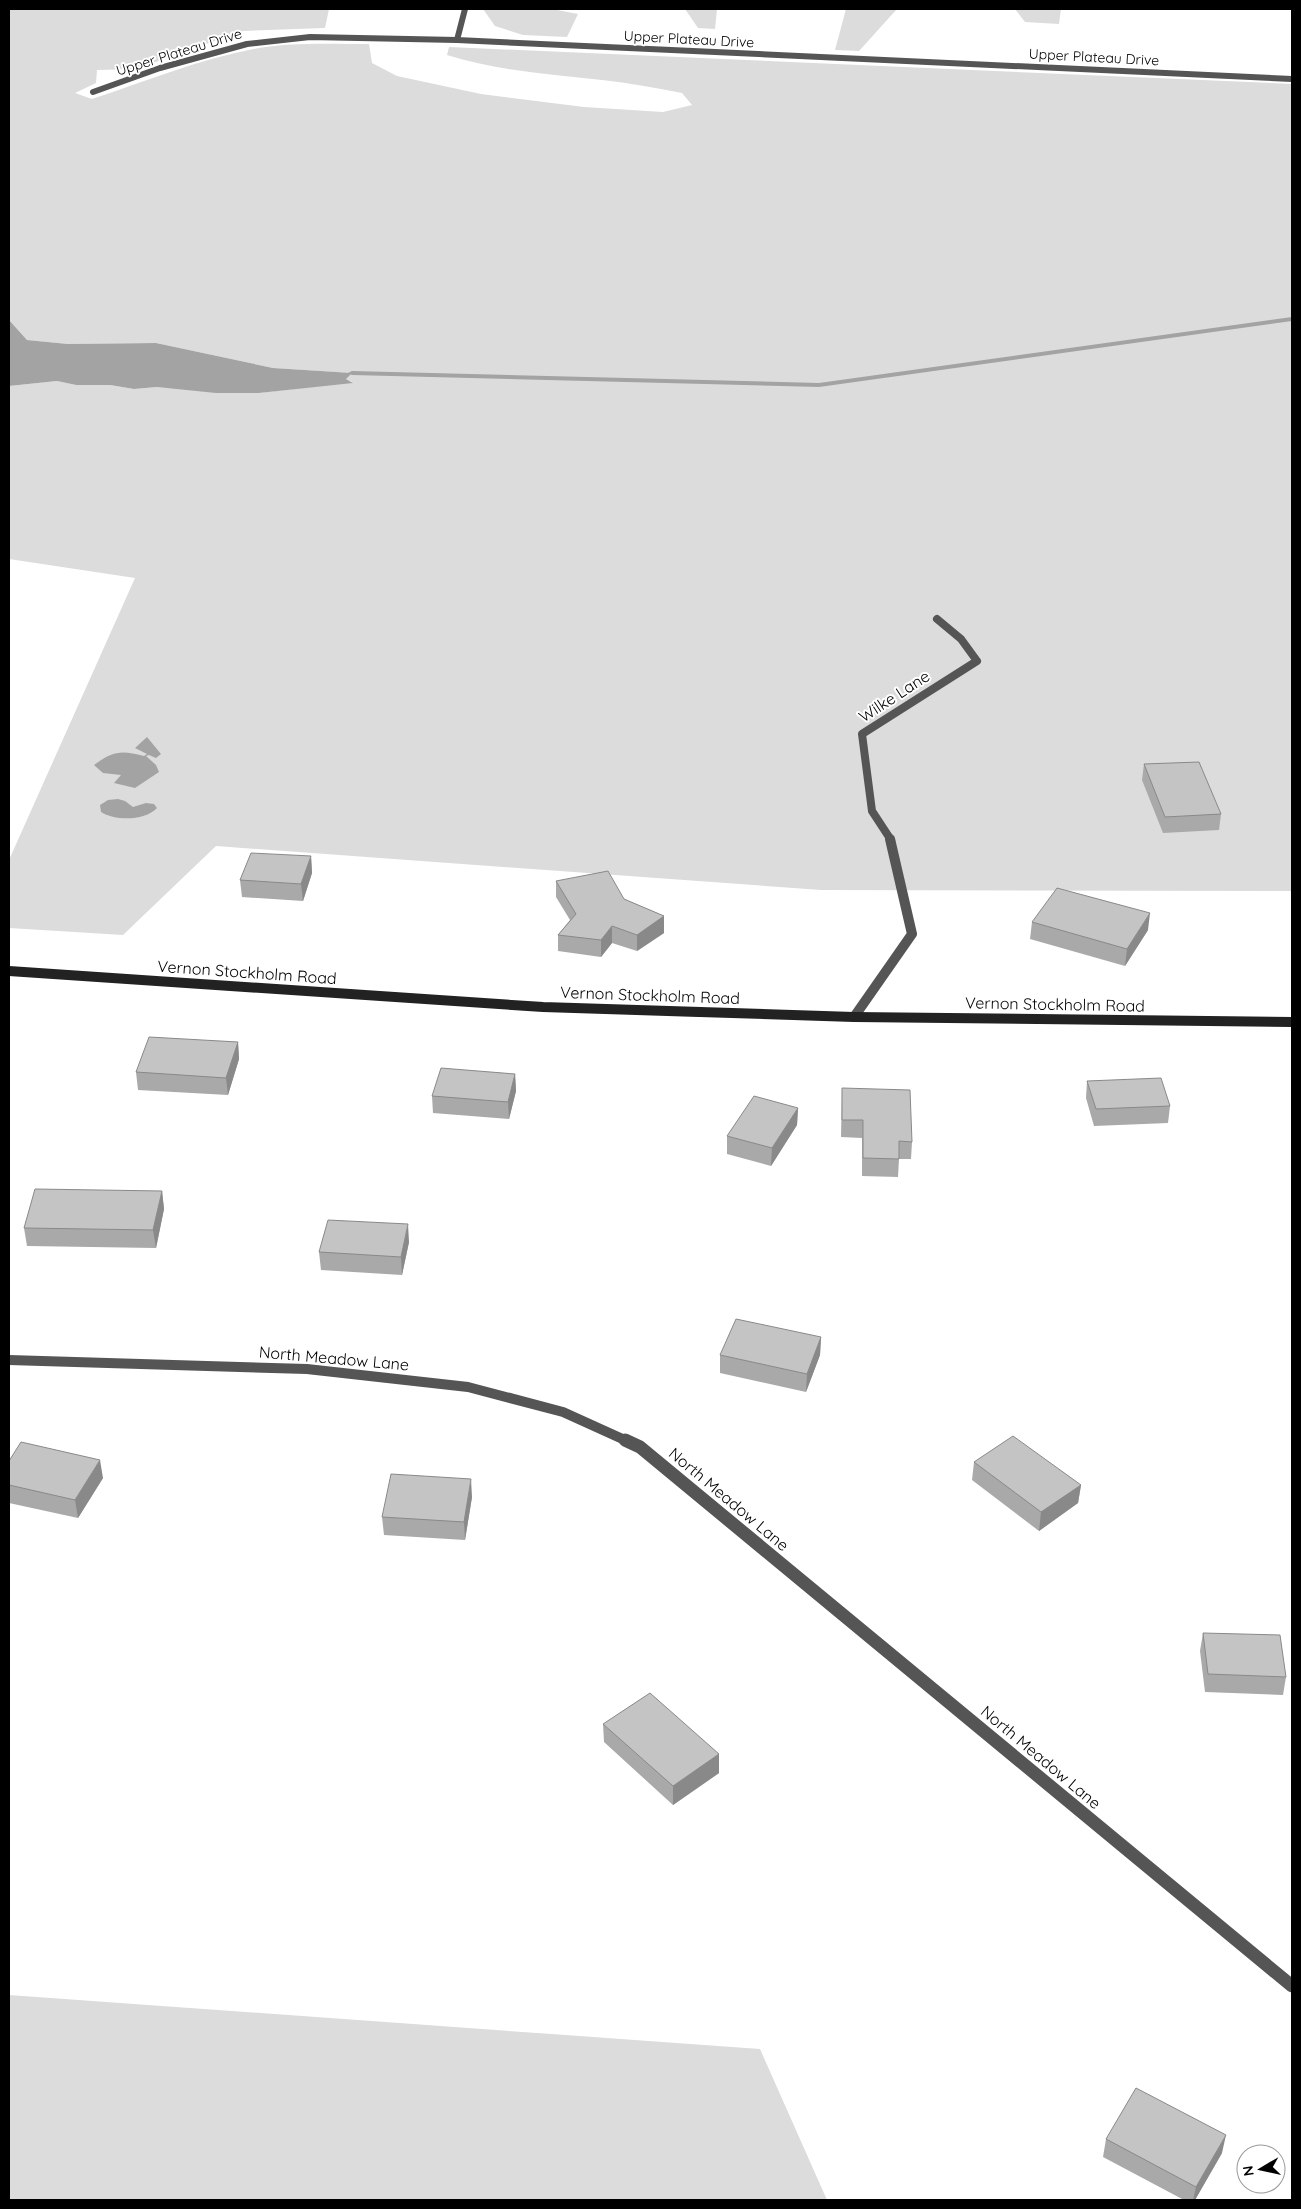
<svg xmlns="http://www.w3.org/2000/svg" width="1301" height="2209" viewBox="0 0 1301 2209" font-family="Quicksand,sans-serif">
<rect width="100%" height="100%" fill="#fff"/>
<!-- green -->
<path fill="#dcdcdc" d="M9,9H329L325,28L243,31L136,69L97,70L96,83L75,93L92,99C147,81 202,58 259,48C294,42 333,44 369,44L372,63L397,76L481,94L584,107L663,112L692,105L682,93C656,88 629,83 602,80C550,74 497,71 447,55L449,47L1292,84V891L821,890L216,846L123,935L9,928V860L135,578L9,559V386L57,381L76,385H110L134,389L157,387L259,393L352,382L346,379L351,373L273,368L156,343L68,344L27,340L9,320Z
M483,9H552L578,14L567,37L523,35L495,26Z
M685,9H717L715,29L698,28Z
M846,9H897L859,51L835,50Z
M1015,9H1061L1059,24L1025,22Z
M9,1995L760,2049L827,2200H9Z"/>
<!-- water -->
<path fill="#a3a3a3" d="M9,320L27,340L68,344L156,343L273,368L352,373L346,379L353,383L259,393H216L157,387L134,389L110,385H76L57,381L9,386Z
M147,737L161,754L156,758L149,755L146,756L156,765L159,772L135,788L114,783L121,775L103,773L94,765C113,751 121,750 144,756L147,754L135,748Z
M118,799L125,801L133,807L146,803L154,804L157,808C145,821 115,821 101,812L100,805L108,800Z"/>
<g fill="none" stroke-linecap="round" stroke-linejoin="round">
<!-- stream -->
<path fill="#a3a3a3" fill-rule="evenodd" d="M1292,317V321L819,387L352,375L348,373L352,371L819,383Z"/>
<!-- minor-far3 -->
<path stroke="#555" stroke-width="6" d="M457,40L465,9
M93,92L160,68L247,44L310,37L457,40L1292,79"/>
<!-- minor-far2 -->
<path stroke="#555" stroke-width="8" d="M891,840L872,811L862,734L977,661L961,639L937,619"/>
<!-- minor-far1 -->
<path stroke="#555" stroke-width="10" d="M854,1017L912,934L890,839
M9,1360L307,1369L468,1387L563,1412L627,1441"/>
<!-- minor -->
<path stroke="#555" stroke-width="13" d="M625,1440L640,1447L1292,1986"/>
<!-- secondary -->
<path stroke="#222" stroke-width="10" d="M9,971L543,1007L854,1017L1292,1022"/>
</g>
<!-- wall -->
<path fill="#a9a9a9" d="M1144,764L1221,814L1219,830L1163,833L1142,780Z
M311,856L312,873L303,901L242,897L240,880Z
M556,881L624,899L664,916V933L637,951L612,943L601,957L558,951V935L570,920L556,897Z
M1032,922L1148,930L1125,966L1030,939Z
M238,1042L239,1059L228,1095L138,1090L136,1072Z
M515,1074L516,1091L509,1119L433,1113L432,1096Z
M1087,1081L1170,1106L1168,1123L1094,1126L1086,1098Z
M842,1088L912,1142L911,1159H899L898,1177L862,1176V1138L841,1137Z
M798,1108L797,1125L771,1166L727,1154V1136Z
M162,1191L164,1209L156,1248L27,1246L24,1228Z
M409,1242L402,1275L321,1270L319,1252Z
M821,1337L820,1355L806,1392L720,1373V1355Z
M9,1461L103,1478L78,1518L9,1503Z
M974,1462L1081,1485L1078,1503L1039,1531L972,1480Z
M472,1497L465,1540L384,1535L382,1517Z
M1203,1633L1286,1677L1283,1695L1205,1692L1200,1651Z
M603,1724L719,1754V1773L673,1805L604,1742Z
M1106,2139L1222,2153L1195,2200H1184L1103,2157Z"/>
<!-- shaded-wall -->
<path fill="#898989" d="M311,856L312,873L303,901L301,884Z
M1150,913L1148,930L1125,966L1127,949Z
M664,916V933L637,951V935Z
M612,926V943L601,957V940Z
M238,1042L239,1059L228,1095L226,1078Z
M515,1074L516,1091L509,1119L508,1102Z
M798,1108L797,1125L771,1166L772,1148Z
M162,1191L164,1209L156,1248L153,1230Z
M408,1224L409,1242L402,1275L401,1257Z
M821,1337L820,1355L806,1392L807,1374Z
M100,1460L103,1478L78,1518L75,1500Z
M471,1479L472,1497L465,1540L464,1522Z
M1081,1485L1078,1503L1039,1531L1041,1512Z
M719,1754V1773L673,1805V1786Z
M1226,2135L1222,2153L1195,2200H1193L1196,2187Z"/>
<!-- building -->
<path fill="#c4c4c4" stroke="#898989" d="M1199,762L1221,814L1165,817L1144,764Z
M251,853L311,856L301,884L240,880Z
M608,871L624,899L664,916L637,935L612,926L601,940L558,935L576,914L556,881Z
M1057,888L1150,913L1127,949L1032,922Z
M149,1037L238,1042L226,1078L136,1072Z
M441,1068L515,1074L508,1102L432,1096Z
M1161,1078L1170,1106L1096,1109L1087,1081Z
M842,1088L910,1090L912,1142L899,1141V1159L863,1158V1120H842Z
M754,1096L798,1108L772,1148L727,1136Z
M35,1189L162,1191L153,1230L24,1228Z
M328,1220L408,1224L401,1257L319,1252Z
M736,1319L821,1337L807,1374L720,1355Z
M1013,1436L1081,1485L1041,1512L974,1462Z
M21,1442L100,1460L75,1500L9,1485V1461Z
M391,1474L471,1479L464,1522L382,1517Z
M1203,1633L1280,1635L1286,1677L1208,1674Z
M650,1693L719,1754L673,1786L603,1724Z
M1136,2088L1226,2135L1196,2187L1106,2139Z"/>
<g text-anchor="middle" stroke-width="4" stroke-linejoin="round" paint-order="stroke">
<!-- far-street labels -->
<g font-size="14" fill="#000" stroke="#fff">
<text transform="translate(689 39) rotate(3)" y="5">Upper Plateau Drive</text>
<text transform="translate(179 52) rotate(-17)" y="5">Upper Plateau Drive</text>
<text transform="translate(1094 57) rotate(3)" y="5">Upper Plateau Drive</text>
</g>
<!-- street labels -->
<g font-size="16" fill="#000" stroke="#fff">
<text transform="translate(894 696) rotate(-33)" y="6">Wilke Lane</text>
<text transform="translate(247 972) rotate(4)" y="6">Vernon Stockholm Road</text>
<text transform="translate(650 995) rotate(2)" y="6">Vernon Stockholm Road</text>
<text transform="translate(1055 1004) rotate(1)" y="6">Vernon Stockholm Road</text>
<text transform="translate(334 1358) rotate(5)" y="6">North Meadow Lane</text>
<text transform="translate(729 1499) rotate(40)" y="6">North Meadow Lane</text>
<text transform="translate(1041 1757) rotate(40)" y="6">North Meadow Lane</text>
</g>
</g>
<!-- border -->
<rect width="1301" height="2209" fill="none" stroke="#000000" stroke-width="20"/>
<!-- north arrow -->
<g transform="translate(1261 2169) rotate(261)"><circle r="24" fill="#ffffff" stroke="#999999"/>
<path d="M0-4L9 19L0 12L-9 19Z" fill="#000000"/>
<text y="-8" font-size="14" font-weight="bold" text-anchor="middle" fill="#000000">N</text>
</g>
</svg>
